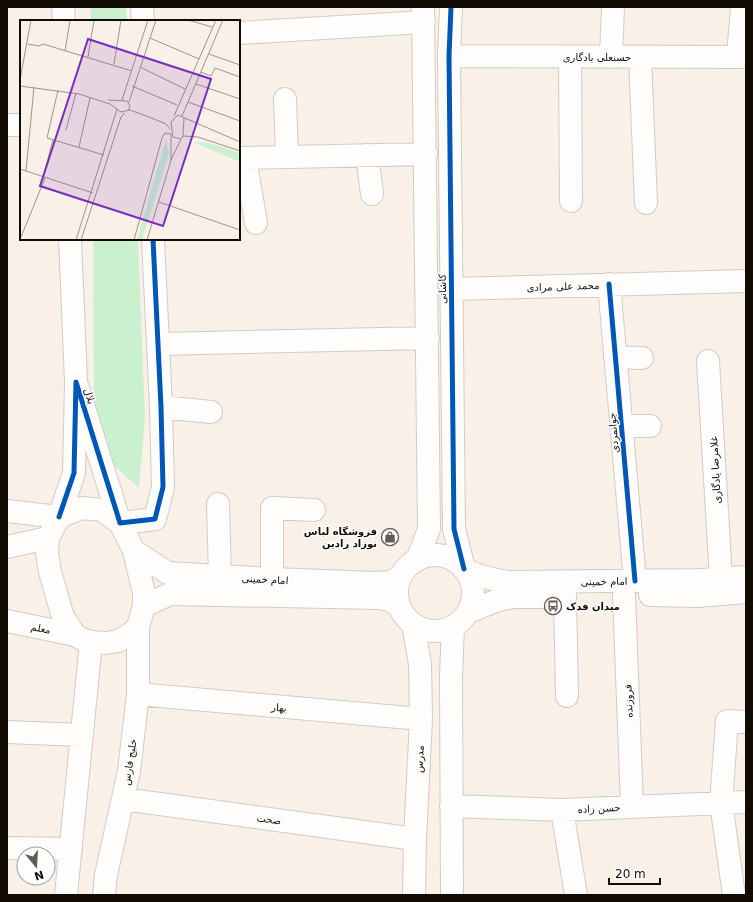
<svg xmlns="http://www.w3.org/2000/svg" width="753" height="902" viewBox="0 0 753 902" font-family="'DejaVu Sans','Noto Naskh Arabic',sans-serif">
<rect width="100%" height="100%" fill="#f9f1e8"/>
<!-- green -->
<path fill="#c9f1d0" d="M91,7H126L127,21H91Z
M93,239H138L145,417L139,488L112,464L94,410Z"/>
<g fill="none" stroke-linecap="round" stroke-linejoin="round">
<!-- minor casing -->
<g stroke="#d2cbc3" stroke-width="24">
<path id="minor" d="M63,7L64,21
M142,7L143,21
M451,7L449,56L454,529L464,569
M239,33L424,22
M449,56L746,57
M570,57L571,201
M611,57L613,7
M640,57L646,203
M738,57L742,7
M285,99L287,157
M7,125H21
M367,155L372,194
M239,158L426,154
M245,158L256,223
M70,239L76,382
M609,284L635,581
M451,289L746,281
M158,344L428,338
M615,357L642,358
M708,361L721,579
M161,407L211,412
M621,426H650
M218,504L220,576
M7,511L59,517L74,473L76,382L120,523L155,519L163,487L161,407L153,239
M417,560L429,529L423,7
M272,579V508L314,510
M624,595L632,806
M565,596L567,696
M413,624L420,664L421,719L415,839L414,895
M138,694L421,719
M7,732L81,735
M123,799L415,839
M451,806L562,810L746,802
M562,810L576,895
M7,848L71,849
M66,895L91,642
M104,895L106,875L129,771L138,694V627
M452,895L451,676L453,626
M734,895L721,803L727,721L746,722"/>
</g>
<!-- major casing -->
<g stroke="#d2cbc3" stroke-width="24">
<path id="major" d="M82,508L102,510L120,523L134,551L144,593V606L138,627L129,635L118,641L106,643L91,642L82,639L75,635L63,617L50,572L47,553L48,538L59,517Z
M7,547L48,538
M134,551L168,573L272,579L375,583L392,582L401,575
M397 593a38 38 0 1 1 76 0a38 38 0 1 1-76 0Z
M464,569C479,577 493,580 510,582L702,580L746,577
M650,595L697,596L746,592
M144,606L170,594L380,598L389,600L399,606
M468,612L498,600L514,597H558
M7,621L75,635"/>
</g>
<!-- minor -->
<use href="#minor" stroke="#fefdfc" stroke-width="22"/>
<!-- major -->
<use href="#major" stroke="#fefdfc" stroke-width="22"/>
<!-- cycleway casing -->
<g stroke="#fff" stroke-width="8">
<path id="cycleway" d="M451,7L449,56L454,529L464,569
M609,284L635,581
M59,517L74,473L76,382L120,523L155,519L163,487L161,407L153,239"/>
</g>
<!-- cycleway -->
<use href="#cycleway" stroke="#0057b8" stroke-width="5"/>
</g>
<!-- icons -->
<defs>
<g id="shop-ring" transform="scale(0.9)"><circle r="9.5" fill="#fff" stroke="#635c54" stroke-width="1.5"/><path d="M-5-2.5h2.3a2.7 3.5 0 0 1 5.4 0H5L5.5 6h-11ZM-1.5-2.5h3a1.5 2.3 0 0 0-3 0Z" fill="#635c54"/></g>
<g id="bus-ring" transform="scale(0.9)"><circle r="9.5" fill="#fff" stroke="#635c54" stroke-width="1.5"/><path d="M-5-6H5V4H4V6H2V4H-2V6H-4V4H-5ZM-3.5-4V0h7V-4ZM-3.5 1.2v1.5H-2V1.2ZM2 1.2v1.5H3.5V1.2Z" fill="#635c54"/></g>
</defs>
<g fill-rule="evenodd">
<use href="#shop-ring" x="390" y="537"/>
<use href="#bus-ring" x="553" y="606"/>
</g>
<g text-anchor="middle" stroke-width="3" stroke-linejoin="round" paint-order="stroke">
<!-- street labels -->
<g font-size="10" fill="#120b04" stroke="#fff">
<text x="597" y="61">حسنعلی یادگاری</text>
<text transform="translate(563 286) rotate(-2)" y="4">محمد علی مرادی</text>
<text transform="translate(442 289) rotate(-91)" y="4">کاشانی</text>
<text transform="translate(90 396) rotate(73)" y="4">بلال</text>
<text transform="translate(613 433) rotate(-95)" y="4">جوانمردی</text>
<text transform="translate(715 470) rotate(-93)" y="4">غلامرضا یادگاری</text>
<text transform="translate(265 579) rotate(3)" y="4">امام خمینی</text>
<text transform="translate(604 581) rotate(-1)" y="4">امام خمینی</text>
<text transform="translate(41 628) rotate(11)" y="4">معلم</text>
<text transform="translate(628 701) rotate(-92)" y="4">فروزنده</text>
<text transform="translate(279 707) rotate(5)" y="4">بهار</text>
<text transform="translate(419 759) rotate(-87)" y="4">مدرس</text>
<text transform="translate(129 762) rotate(-81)" y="4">خلیج فارس</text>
<text transform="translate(599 808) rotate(-3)" y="4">حسن زاده</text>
<text transform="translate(269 819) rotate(8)" y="4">صحت</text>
</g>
<!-- poi labels -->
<g font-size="10" font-weight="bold" fill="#120b04" stroke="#fff" text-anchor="end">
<text x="377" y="535">فروشگاه لباس<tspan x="377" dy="12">نوزاد رادین</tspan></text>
<text x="566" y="610" text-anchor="start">میدان فدک</text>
</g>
</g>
<!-- overview -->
<g transform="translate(20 20)">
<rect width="220" height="220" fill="#f9f1e8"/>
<path d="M146,119L149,134L122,220H117ZM173,122L190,123L220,133V142Z" fill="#c9f1d0"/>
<path fill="none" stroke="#9d958d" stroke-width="1" d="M168,0L192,7M130,18L179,39M8,24L19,26L23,24L112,51M45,31L50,0M189,34L220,45M68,37L74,0M94,44L101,0M120,47L165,69M181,52L191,56L195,48L220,57M0,60L11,0M176,64L220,79M0,66L59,74L90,84L101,92L110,90L129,97L146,104L150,109M112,66L157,85M38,70L27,118L84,135M88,80L107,81L110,86L108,91M102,80L128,0M109,82L136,0M168,82L220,101M154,96L196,0M162,96L203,0M164,98L163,116L161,119L153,117L151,102L158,95L220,122M46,110L56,73M163,116L178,117L220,131M59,127L70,78M0,149L73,173M6,151L14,67M23,157L33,120M139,182L220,210M1,217L25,158M56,220L97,89M61,220L101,97L105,93M114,220L142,118L145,113L151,114V140L161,119M127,220L151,140"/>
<path fill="#7b2cbf" fill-opacity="0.15" stroke="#7b2cbf" stroke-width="2" d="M68,19L191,59L143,206L20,166Z"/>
<rect width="220" height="220" fill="none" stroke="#120b04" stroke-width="2"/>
</g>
<!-- border -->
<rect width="753" height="902" fill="none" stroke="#120b04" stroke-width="16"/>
<!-- north arrow -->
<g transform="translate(36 866) rotate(162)"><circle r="19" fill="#ffffff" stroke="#a09d9b"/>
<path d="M0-3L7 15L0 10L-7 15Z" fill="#635c54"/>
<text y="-6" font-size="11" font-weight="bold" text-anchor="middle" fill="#120b04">N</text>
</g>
<!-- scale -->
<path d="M609 878v6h51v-6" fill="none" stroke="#120b04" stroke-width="2"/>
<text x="615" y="878" font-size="12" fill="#120b04" stroke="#ffffff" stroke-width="3" paint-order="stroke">20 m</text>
</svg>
